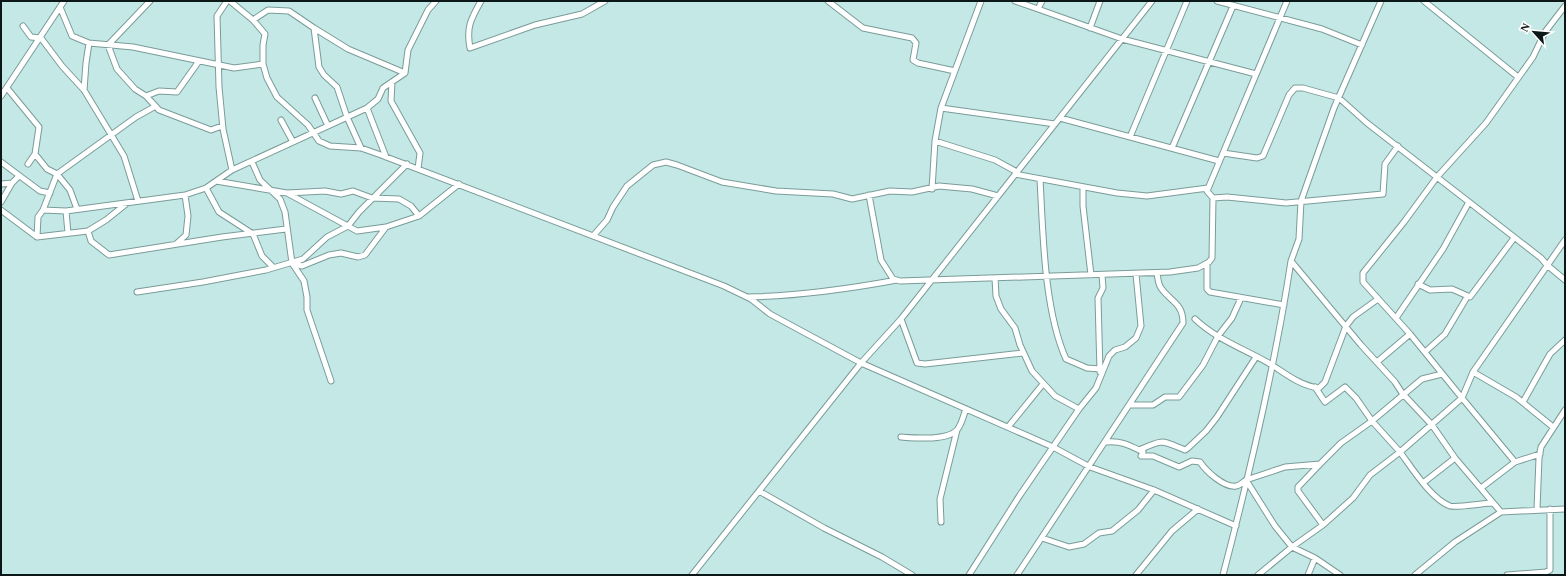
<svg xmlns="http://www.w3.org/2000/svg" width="1566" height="576" viewBox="0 0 1566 576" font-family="'Times New Roman',serif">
<rect width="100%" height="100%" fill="#c4e8e5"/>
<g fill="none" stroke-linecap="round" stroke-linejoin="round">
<!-- street casing -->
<g stroke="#7a9c99" stroke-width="7">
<path id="street" d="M150,1L108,45L117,69L135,89L146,96L159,110L211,130L222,126
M227,1L217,16L219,87L223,129L232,170
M481,1C471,19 466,27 470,48L535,25L582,14L605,1
M828,1L863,28L912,38L916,43L913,60L918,63L955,71
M1015,1L1038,9
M1042,1L1038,9L1122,39L1256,74
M1217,1L1322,29L1362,45
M1381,1L1334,108L1301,201L1299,239L1291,261L1361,345L1395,382L1402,393L1432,425L1455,458L1501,512
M1424,1L1518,77
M60,7L72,36L89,43L133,47L234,68L263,64V45L265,34L253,20L230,1
M253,20L268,10L289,11L314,28L319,67L324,75L337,87L347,117L361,148
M23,26L31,37L41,38L62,66L84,90L124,156L138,201
M314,28L348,49L405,73
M1090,28L1100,1
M263,64L267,78L277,97L308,125L319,141L330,146L361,148L381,155L724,286L751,299L770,314L861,363L1053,447L1090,467L1154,490L1236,526
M392,82L391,101L420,153L418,169
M7,88L39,127L35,154L28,164
M84,90L86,63L89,43
M1,96L64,1
M146,96L159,91L177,92L199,61
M315,98L328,126
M367,108L386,157
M941,108L1055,124
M1060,118L1219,161
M281,120L293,142
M1130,137L1187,1
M935,141L995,160L1017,172
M1172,148L1233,6
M1223,153L1257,158L1263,156L1289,95L1295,88H1303L1339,98L1367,123L1469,202
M35,154L47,169L57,174L70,190L77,209
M1,162L40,191L50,193
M252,162L260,180L280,199L285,212L292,263L302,266L329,255L341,253L358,257L365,255L386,227L419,216L459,184
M1015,174L1117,193L1147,196L1208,188
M1040,179C1043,233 1044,310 1066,359L1087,368L1100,369
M216,181L287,193L357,231L386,227
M1,184L12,183
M1083,187V206L1091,275
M206,188L219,212L253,234L262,256L273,267
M932,189L935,141L941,108L981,1
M287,193L325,191L341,194L353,191L372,198L399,199L411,206L419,216
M869,195L881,260L893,279L900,281L1170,272L1198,268L1209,262L1212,258L1213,198L1207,191L1287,1
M1213,198L1227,197L1286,203L1383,194L1385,164L1398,146
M1,202L12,183L19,176
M1,210L37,237L88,231L106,220L126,204
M43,210L66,211L185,195L206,188L232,170L367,108L378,99L383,88L405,73L408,50L428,10L436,1
M66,211L68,233
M88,231L91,241L109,255L222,237L286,229
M593,236L607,220L613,207L627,186L653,165L666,162L677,165L722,182L776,191L833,194L852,199L890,191L912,192L939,186L972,189L998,196
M37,237L38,217L43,210L57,174L136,117L154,107
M176,244L186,235L188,216L185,195
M292,263L304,281L307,297V310L331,381
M1207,263V289L1210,292L1284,305
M995,278L996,296L1001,309L1015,328L1020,345L1032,371L1055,396L1079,409
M1418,284L1430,290L1452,289L1470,297L1514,238
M137,292L203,282L266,270L303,259L327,237L348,226L359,212L407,164
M748,297C798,296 848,289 897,280
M1396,318L1443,249L1469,202L1541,258L1547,265L1565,280
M901,319L917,363L925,364L1023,353
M1195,319C1217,340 1247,350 1272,365C1286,374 1301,386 1319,388L1325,382L1346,326L1353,317L1378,299
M1410,334L1462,398L1473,372L1516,397L1553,427
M1425,352L1445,334L1467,297
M1377,362L1410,334L1363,282V273L1404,222L1437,177L1486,123L1533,57L1545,32L1565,6
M1100,372L1098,298L1103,288L1102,275
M1473,372L1565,240
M1523,402L1550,354L1565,340
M1130,405H1153L1165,397H1179L1203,365L1218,336L1232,318L1241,298
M1008,427L1043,384
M901,437C915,438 947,441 957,430C962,424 963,416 966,409
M1107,442C1123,441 1129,445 1143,452L1141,456H1153L1179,467L1192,461L1200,462C1206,471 1224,488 1236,486C1239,486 1243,482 1246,480L1275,526L1292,547L1323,525L1353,498L1370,475L1400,452L1372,421L1422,379L1442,374
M1139,450C1163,439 1161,440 1185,450L1188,448L1206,431L1217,417L1256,357
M1320,464L1298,487V491L1323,525
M1246,480L1285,467L1320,464L1341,443L1372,421L1356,398L1345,387L1325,402L1315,387
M1423,483L1455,458
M1481,488L1515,462L1540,454
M759,491L824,528L882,557L912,575
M1493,503C1485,503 1456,508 1450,506C1431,499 1412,468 1400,452L1462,398L1515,462
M1537,509L1539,458L1541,447L1565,410
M941,522L940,499L957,430
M1042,538L1069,547L1084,544L1099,533L1112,531L1138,510L1154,490
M692,575L861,363L901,319L1152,1
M969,575L1020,495L1079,409L1096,388L1109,356L1115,350L1125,347L1136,338L1141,326L1136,274
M1017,575L1183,323C1183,303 1171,302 1161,288C1158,284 1158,278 1157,273
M1136,575L1172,531L1198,509
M1223,575C1250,472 1275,366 1291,261
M1258,575L1292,547L1315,558L1340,575
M1308,575L1315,558
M1415,575L1455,542L1501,512L1565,509
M1507,575L1546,572L1550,570V509"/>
</g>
<!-- street -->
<use href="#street" stroke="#fff" stroke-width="5"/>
</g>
<!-- border -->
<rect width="1566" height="576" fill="none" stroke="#0b1817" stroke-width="4"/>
<!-- north arrow -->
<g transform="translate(1534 32) rotate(297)" stroke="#ffffff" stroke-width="3" paint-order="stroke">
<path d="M0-3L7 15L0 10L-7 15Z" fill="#0b1817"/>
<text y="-6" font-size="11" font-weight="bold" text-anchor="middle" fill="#0b1817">N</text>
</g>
</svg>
